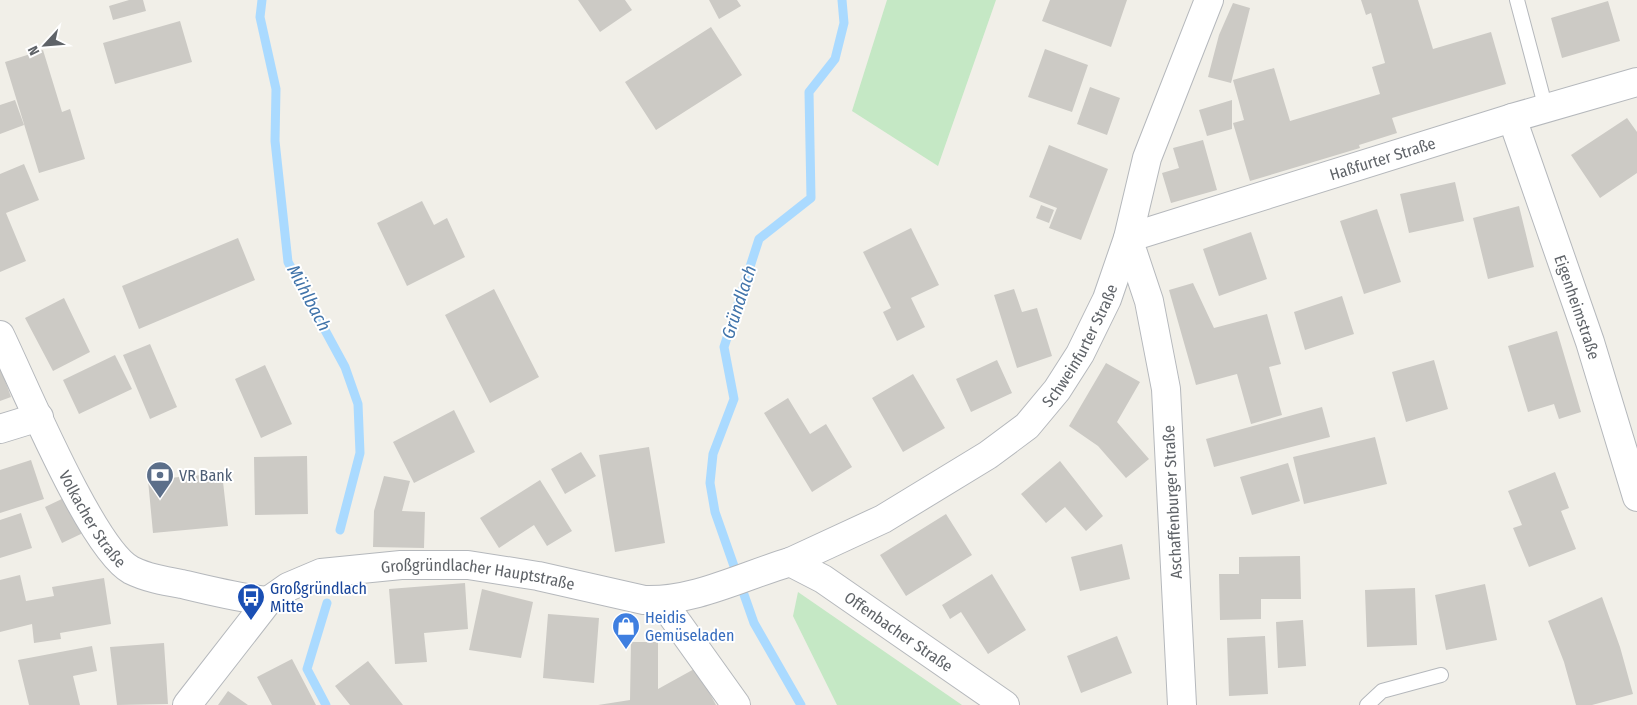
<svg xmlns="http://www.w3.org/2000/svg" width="1637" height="705" viewBox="0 0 1637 705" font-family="'Fira Sans Condensed',sans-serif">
<rect width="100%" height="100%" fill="#f1efe8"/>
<!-- green -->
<path fill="#c5e8c5" d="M887,0H996L938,166L852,111Z
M798,592L962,705H837L793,616Z"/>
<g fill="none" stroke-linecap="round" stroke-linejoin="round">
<!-- stream -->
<path stroke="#aadaff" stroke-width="9" d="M262,0L260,17L276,89L275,141L288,262L345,367L358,404L360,453L340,530
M326,705L307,669L327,603
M801,705L754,623L715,512L710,483L713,454L734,399L724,347L759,239L811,198L809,92L835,59L844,23L842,0"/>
</g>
<!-- building -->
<path fill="#cccac5" d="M129,0H143L146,11L113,20L109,6Z
M578,0H625L632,10L600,32Z
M709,0H737L741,6L719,19Z
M1050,0H1127L1111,47L1042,21Z
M1361,0H1418L1433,49L1491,32L1506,84L1392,118L1397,133L1359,145L1360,148L1250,181L1233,123L1244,120L1233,80L1274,68L1290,121L1380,94L1372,67L1385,63L1371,13L1366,15Z
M1608,1L1620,41L1562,58L1551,18Z
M1233,3L1250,8L1231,83L1208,77L1219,35Z
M180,21L192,62L115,84L103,43Z
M711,27L742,75L656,130L625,82Z
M1045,49L1088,65L1072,112L1028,97Z
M43,50L62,112L70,109L85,159L39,173L5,62Z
M1090,87L1120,98L1107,135L1077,124Z
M15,100L24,125L0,134V105Z
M1232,100V129L1207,136L1199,110Z
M1627,118L1637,132V173L1600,198L1571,155Z
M1203,140L1217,190L1171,203L1162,173L1179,168L1173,148Z
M1049,145L1108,169L1081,240L1049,228L1057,208L1029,197Z
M24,164L39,200L6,213L26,261L0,272V174Z
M1455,182L1464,221L1409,233L1400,194Z
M422,201L434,225L447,218L465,257L407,286L377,223Z
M1041,205L1054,210L1049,223L1036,218Z
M1519,206L1534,267L1488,279L1473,218Z
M1377,209L1401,282L1364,294L1340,221Z
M911,228L939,285L911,298L925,327L897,341L883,312L891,308L863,252Z
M1251,232L1267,279L1219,296L1203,249Z
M238,238L255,280L139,329L122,286Z
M1193,283L1214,328L1267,314L1281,364L1269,367L1282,415L1251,424L1237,374L1196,385L1169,290Z
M494,289L539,377L490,403L445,315Z
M1014,289L1022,312L1037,308L1052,356L1017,368L994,295Z
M1342,296L1354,334L1305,350L1294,312Z
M64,298L90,352L53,371L25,318Z
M1557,331L1581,412L1559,419L1554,404L1528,412L1508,346Z
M150,344L177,407L150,419L123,355Z
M115,355L132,389L79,414L63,380Z
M997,360L1012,393L971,412L956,379Z
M1434,360L1448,409L1406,422L1392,372Z
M1106,363L1140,382L1117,422L1149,459L1126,478L1098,446L1069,426Z
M265,365L292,424L261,438L235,379Z
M0,366L11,397L0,401Z
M913,374L945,428L903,452L872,398Z
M788,398L810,434L826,424L852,467L812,492L764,413Z
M1322,407L1330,437L1214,467L1206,439Z
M454,410L475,452L414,483L393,442Z
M1375,437L1387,484L1304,504L1293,457Z
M649,447L665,543L615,552L599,455Z
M581,452L596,476L565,494L551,469Z
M307,456L308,514L255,515L254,457Z
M31,460L44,499L0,513V470Z
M1060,461L1103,516L1086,531L1065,507L1046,523L1021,494Z
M1288,463L1300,501L1252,515L1240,477Z
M1555,472L1569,508L1561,511L1576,549L1529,567L1513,528L1522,525L1508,491Z
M222,473L228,526L153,533L148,480Z
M384,476L410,481L402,511L425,512L424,548L373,547L374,511Z
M540,480L572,531L547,546L534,525L499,548L480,518Z
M66,497L83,533L62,543L45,507Z
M21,513L32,548L0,558V520Z
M946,514L972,555L906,596L880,555Z
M1122,544L1130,579L1080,591L1071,557Z
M1300,556L1301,599H1261V619L1220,620L1219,574H1239V557Z
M992,574L1026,630L988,654L961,612L950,619L942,605Z
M20,575L26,601L54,596L52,587L104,578L111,624L60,633L61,639L34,643L32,624L0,632V580Z
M465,583L468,629L424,633L427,662L395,664L389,589Z
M1485,584L1497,640L1446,650L1435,595Z
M1415,588L1417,645L1367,647L1365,590Z
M482,589L533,602L521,658L469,650Z
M1602,597L1620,647L1633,694L1592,705H1576L1564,662L1548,621Z
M548,614L599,618L594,683L543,678Z
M1303,620L1306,666L1278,668L1276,622Z
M1117,636L1132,673L1081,693L1067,656Z
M1265,636L1268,694L1229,696L1227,638Z
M631,642H658V689L696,668L716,705H598L630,700Z
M164,643L168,704L117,705L110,647Z
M92,646L97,671L73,676L80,705H29L18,660Z
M292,659L316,705H272L257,677Z
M368,661L403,705H350L335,686Z
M228,691L248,705H218Z"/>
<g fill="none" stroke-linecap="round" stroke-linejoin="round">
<!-- service casing -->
<g stroke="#b5b8bc" stroke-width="16">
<path id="service" d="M1517,0L1546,109
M1367,705L1382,691L1441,675"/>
</g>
<!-- minor casing -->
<g stroke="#b5b8bc" stroke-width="30">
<g id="minor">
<path id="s1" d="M1512,118L1590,342L1637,497"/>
<path id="s2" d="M0,335C23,382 91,548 131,570C147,578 165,581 182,584C211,591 239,598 268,601"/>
<path d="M0,429L39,417"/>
<path id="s3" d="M790,562L883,519L988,455L1027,426L1057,390L1080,354L1107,299L1128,238L1147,158L1209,0"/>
<path d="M661,600L736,705"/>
<path id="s4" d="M1182,705L1166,389L1149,301L1128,238L1512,118L1637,82"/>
</g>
</g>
<!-- tertiary casing -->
<g stroke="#b5b8bc" stroke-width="30">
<g id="tertiary">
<path id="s5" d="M187,705L268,601L288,587L321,573L401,565H468L538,576L644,600C694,602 743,576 790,562L823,579L1005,705"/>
</g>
</g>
<!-- service -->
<use href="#service" stroke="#fff" stroke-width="14"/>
<!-- minor -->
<use href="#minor" stroke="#fff" stroke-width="28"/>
<!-- tertiary -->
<use href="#tertiary" stroke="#fff" stroke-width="28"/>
</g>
<!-- icons -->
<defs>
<g id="bank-pin" transform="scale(1.4375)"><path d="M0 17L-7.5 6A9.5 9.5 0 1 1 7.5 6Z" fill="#5c6f8a" stroke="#fff"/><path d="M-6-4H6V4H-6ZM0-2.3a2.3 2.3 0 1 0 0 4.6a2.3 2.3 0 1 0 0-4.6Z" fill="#fff"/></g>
<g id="bus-pin" transform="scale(1.4375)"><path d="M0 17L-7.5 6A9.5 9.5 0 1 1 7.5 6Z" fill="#1a4fb4" stroke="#fff"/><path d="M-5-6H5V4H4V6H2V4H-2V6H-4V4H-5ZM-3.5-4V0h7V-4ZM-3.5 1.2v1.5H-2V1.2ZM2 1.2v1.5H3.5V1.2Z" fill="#fff"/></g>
<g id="shop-pin" transform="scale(1.4375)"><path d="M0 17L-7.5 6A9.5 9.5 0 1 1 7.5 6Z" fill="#3f7fe0" stroke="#fff"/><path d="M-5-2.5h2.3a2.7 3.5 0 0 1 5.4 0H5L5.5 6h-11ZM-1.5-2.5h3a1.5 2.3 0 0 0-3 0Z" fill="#fff"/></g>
</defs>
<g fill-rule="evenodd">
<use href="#bank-pin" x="160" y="475"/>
<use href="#bus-pin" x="251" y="597"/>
<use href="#shop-pin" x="626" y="626"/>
</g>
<g text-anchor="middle" stroke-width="4" stroke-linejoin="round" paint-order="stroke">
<!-- street labels -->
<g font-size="16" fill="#5f6368" stroke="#fff">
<text dy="6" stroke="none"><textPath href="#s4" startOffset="739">Haßfurter Straße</textPath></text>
<text dy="6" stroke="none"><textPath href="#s1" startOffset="200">Eigenheimstraße</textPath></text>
<text dy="6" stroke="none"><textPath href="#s3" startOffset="371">Schweinfurter Straße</textPath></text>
<text transform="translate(1172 502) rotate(-93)" y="6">Aschaffenburger Straße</text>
<text dy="6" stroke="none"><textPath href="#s2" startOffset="206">Volkacher Straße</textPath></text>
<text dy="6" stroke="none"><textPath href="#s5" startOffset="350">Großgründlacher Hauptstraße</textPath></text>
<text dy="6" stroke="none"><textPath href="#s5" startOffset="800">Offenbacher Straße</textPath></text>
</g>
<!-- service labels -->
<g font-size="16" fill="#4e5e75" stroke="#fff" text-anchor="start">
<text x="179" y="481">VR Bank</text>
</g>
<!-- transit labels -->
<g font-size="16" fill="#164399" stroke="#fff" text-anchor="start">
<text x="270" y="594">Großgründlach<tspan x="270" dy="18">Mitte</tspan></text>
</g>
<!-- shop labels -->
<g font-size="16" fill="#366cbe" stroke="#fff" text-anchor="start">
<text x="645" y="623">Heidis<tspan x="645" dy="18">Gemüseladen</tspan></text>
</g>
<!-- water labels -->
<g font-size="18" font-style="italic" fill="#4174aa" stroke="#fff">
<text transform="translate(309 298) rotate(62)" y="6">Mühlbach</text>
<text transform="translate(739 302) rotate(-72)" y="6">Gründlach</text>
</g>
</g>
<!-- north arrow -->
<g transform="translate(45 45) rotate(244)" stroke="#ffffff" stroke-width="4" paint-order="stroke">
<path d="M0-4L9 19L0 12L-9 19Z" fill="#5f6368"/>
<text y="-8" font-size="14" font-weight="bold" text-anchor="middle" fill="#5f6368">N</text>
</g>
</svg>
